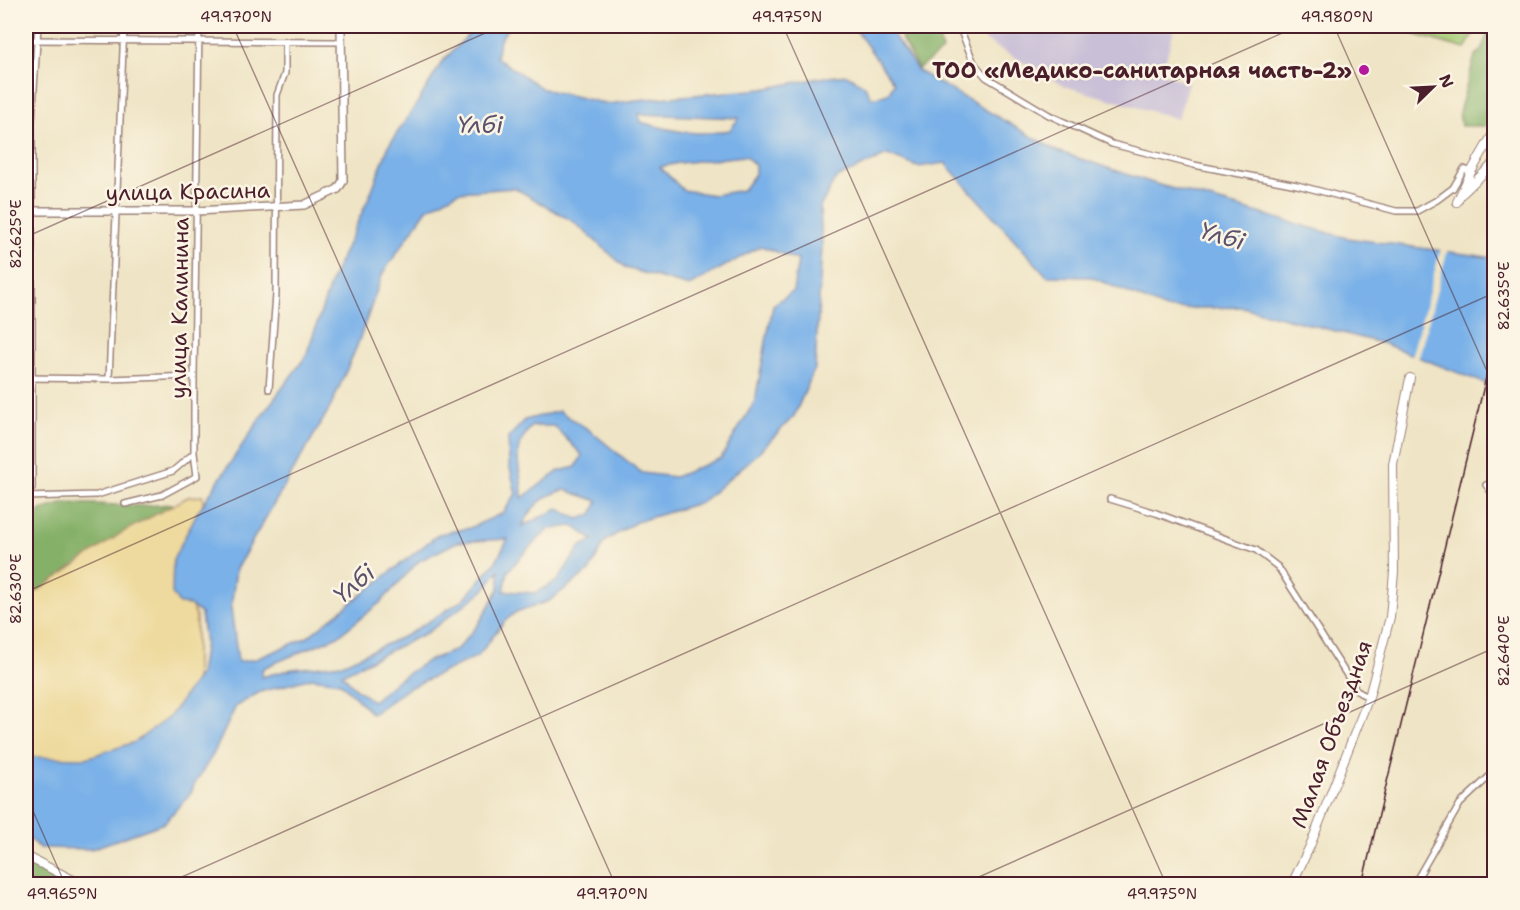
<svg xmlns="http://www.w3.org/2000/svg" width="1520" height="910" viewBox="0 0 1520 910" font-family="'Shantell Sans',sans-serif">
<rect width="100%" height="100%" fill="#fcf5e5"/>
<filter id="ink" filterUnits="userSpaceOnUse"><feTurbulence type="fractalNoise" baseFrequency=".0167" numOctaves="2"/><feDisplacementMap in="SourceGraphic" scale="12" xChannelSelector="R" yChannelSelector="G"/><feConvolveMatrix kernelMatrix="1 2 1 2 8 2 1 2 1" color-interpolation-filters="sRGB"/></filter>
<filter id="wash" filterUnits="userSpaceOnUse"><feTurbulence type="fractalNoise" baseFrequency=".008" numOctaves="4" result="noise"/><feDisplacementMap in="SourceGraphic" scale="24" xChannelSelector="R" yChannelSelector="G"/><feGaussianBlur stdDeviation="1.35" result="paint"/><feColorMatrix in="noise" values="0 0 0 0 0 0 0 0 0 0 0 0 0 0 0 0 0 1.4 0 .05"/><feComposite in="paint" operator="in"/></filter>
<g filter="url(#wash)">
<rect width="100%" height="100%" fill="#efe4c5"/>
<!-- industrial -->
<path fill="#c9bfd7" d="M973,26H1175L1162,73L1188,83L1178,119L1064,86L986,41Z"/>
<!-- green -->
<path fill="#a7cd78" stroke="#787652" stroke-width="1.5" d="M1386,26H1477L1465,49Z"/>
<!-- forest -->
<path fill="#85b068" stroke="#68684a" stroke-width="1.5" d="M897,26H943L938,31L942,51L918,69L901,38L904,33H896Z
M1491,26H1494V110L1485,126H1461L1459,112L1475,56L1481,50Z
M65,503L145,506L171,504L181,526L26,671V532L41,510Z
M26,863L65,884H26Z"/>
<!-- sand -->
<path fill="#eeda9e" stroke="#9c7c64" stroke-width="1.5" d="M203,496V505L184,587L196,617V686L176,735L26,779V599L123,532L188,497Z"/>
<!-- water -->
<path fill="#79b1e8" stroke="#62688a" stroke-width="1.5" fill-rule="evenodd" d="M477,26H509L500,40L496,57L543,89L608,104L636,100L763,89L819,78L847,75L864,85L872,98L888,94L894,83L853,26H887L918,71L1057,151L1156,184L1347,238L1494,258V387L1385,344L1242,307L1166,309L1091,277L1047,276L945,163L918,167L887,155L836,178L820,207L822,246L815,368L794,416L755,456L702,502L636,522L605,541L590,570L549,601L516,612L504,622L478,656L409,688L372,714L340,682L312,678L260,692L236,706L214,753L194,785L191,793L164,823L91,849L40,848L26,836V757L86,758L135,742L170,716L200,674L205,643L201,614L190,605L179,604L172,593L173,560L197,513L263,414L306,356L332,279L370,195L389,145L416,105L442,62ZM639,114L739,118L730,130C698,137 673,131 641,122ZM745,156L755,165V174L743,190L714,195L683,190L660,167L679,163ZM515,188L574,222L626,268L689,286L761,246L798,260L793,291L773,305L755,401L721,458L675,477L642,473L588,429L559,411L525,420L508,438L509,464L516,494L503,513L470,528L439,534L306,638L256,659L238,662L231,608L236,569L331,406L357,346L383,273L427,209L458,192ZM532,426H554L582,455L576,467L559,471L522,498C523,468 507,453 532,426ZM565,490L598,501L592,514L579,519L558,509L522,526C534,505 541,496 565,490ZM573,526L593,540L581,546L557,581L535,593L504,591L508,571L529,548L549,529ZM508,539L495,563L463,600L407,635L342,664L293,669L261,677L263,668L338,636L381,602L419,561L457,542ZM499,570V589L478,625L456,650L427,661L399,679L373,701L356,689L342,674L428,632L483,591Z"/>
<!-- pier -->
<path fill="#efe4c5" d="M1441,248L1448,249L1418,360L1411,358Z"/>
</g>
<g filter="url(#ink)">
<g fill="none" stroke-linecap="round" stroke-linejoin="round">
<!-- minor casing -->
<g stroke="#9c8278" stroke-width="8">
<path id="minor" d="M959,26L974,63L986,77L1049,115L1112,144L1194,165L1297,185L1396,211H1417L1437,200L1453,188L1464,169L1471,172
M26,40L341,42
M26,378L109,379L194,376
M109,379L124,26
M269,389L276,294L277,95L285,73V41
M1486,485L1494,496
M26,491L32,488V121L38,26
M26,497L97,495L173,471L194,453
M1110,499L1156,513L1256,550L1278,567L1355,688L1360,693L1369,697
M125,504L162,495L197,476L194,453V376L199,26
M1414,884L1460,804L1494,772"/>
</g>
<!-- tertiary casing -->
<g stroke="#9c8278" stroke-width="10">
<path id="tertiary" d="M26,211H197L304,205L338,189L343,181L341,26"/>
</g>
<!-- secondary casing -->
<g stroke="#9c8278" stroke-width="10">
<path id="secondary" d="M1463,193L1494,163
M1457,202L1471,172L1494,132
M26,856L81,884
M1292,884L1310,846L1369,697L1390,617L1394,572L1393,464L1410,378"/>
</g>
<!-- minor -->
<use href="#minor" stroke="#fff" stroke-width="5"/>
<!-- tertiary -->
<use href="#tertiary" stroke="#fff" stroke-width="7"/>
<!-- secondary -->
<use href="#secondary" stroke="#fff" stroke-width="8"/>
<!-- rail -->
<path stroke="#4a1f2b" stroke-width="1.5" d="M1362,884L1494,345"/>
</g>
</g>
<!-- ticks -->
<path fill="none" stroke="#4a1f2b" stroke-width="1.5" stroke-opacity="0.45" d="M233,26L615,884M783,26L1166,884M1334,26L1494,387M26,237L501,26M26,592L1298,26M26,795L65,884M166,884L1494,293M963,884L1494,648"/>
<!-- markers -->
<circle fill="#b5179e" stroke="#fcf5e5" stroke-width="2" cx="1364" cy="70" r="6"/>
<g text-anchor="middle" stroke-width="5" stroke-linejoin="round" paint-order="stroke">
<!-- poi labels -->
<g font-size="22" font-weight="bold" fill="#4a1f2b" stroke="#fcf5e5" text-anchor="end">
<text x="1352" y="78">ТОО «Медико-санитарная часть-2»</text>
</g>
<!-- street labels -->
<g font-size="22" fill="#4a1f2b" stroke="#fcf5e5">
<text transform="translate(188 191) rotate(-1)" y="8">улица Красина</text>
<text transform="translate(179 308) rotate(-89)" y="8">улица Калинина</text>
<text transform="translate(1331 734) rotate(-70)" y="8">Малая Объездная</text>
</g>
<!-- water labels -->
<g font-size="24" font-style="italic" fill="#5a526d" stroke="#fcf5e5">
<text x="480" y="133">Үлбі</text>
<text transform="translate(1222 236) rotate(16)" y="8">Үлбі</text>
<text transform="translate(354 584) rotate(-40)" y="8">Үлбі</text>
</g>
</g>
<!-- margin -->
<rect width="1520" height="910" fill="none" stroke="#fcf5e5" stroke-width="66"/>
<!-- north arrow -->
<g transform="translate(1433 87) rotate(66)" stroke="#fcf5e5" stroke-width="4.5" paint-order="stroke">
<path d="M0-4.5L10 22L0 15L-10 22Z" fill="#4a1f2b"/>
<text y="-9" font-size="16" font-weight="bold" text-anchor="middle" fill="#4a1f2b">N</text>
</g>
<rect x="33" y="33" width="1454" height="844" fill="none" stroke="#4a1f2b" stroke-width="2"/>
<g font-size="15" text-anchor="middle" fill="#4a1f2b">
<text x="236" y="22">49.970°N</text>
<text x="787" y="22">49.975°N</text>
<text x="1337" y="22">49.980°N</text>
<text transform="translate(16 234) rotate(-90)" y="5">82.625°E</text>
<text transform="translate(1504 296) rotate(-90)" y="5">82.635°E</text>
<text transform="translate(16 589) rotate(-90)" y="5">82.630°E</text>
<text transform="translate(1504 651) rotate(-90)" y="5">82.640°E</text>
<text x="62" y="899">49.965°N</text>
<text x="612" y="899">49.970°N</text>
<text x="1162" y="899">49.975°N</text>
</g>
</svg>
